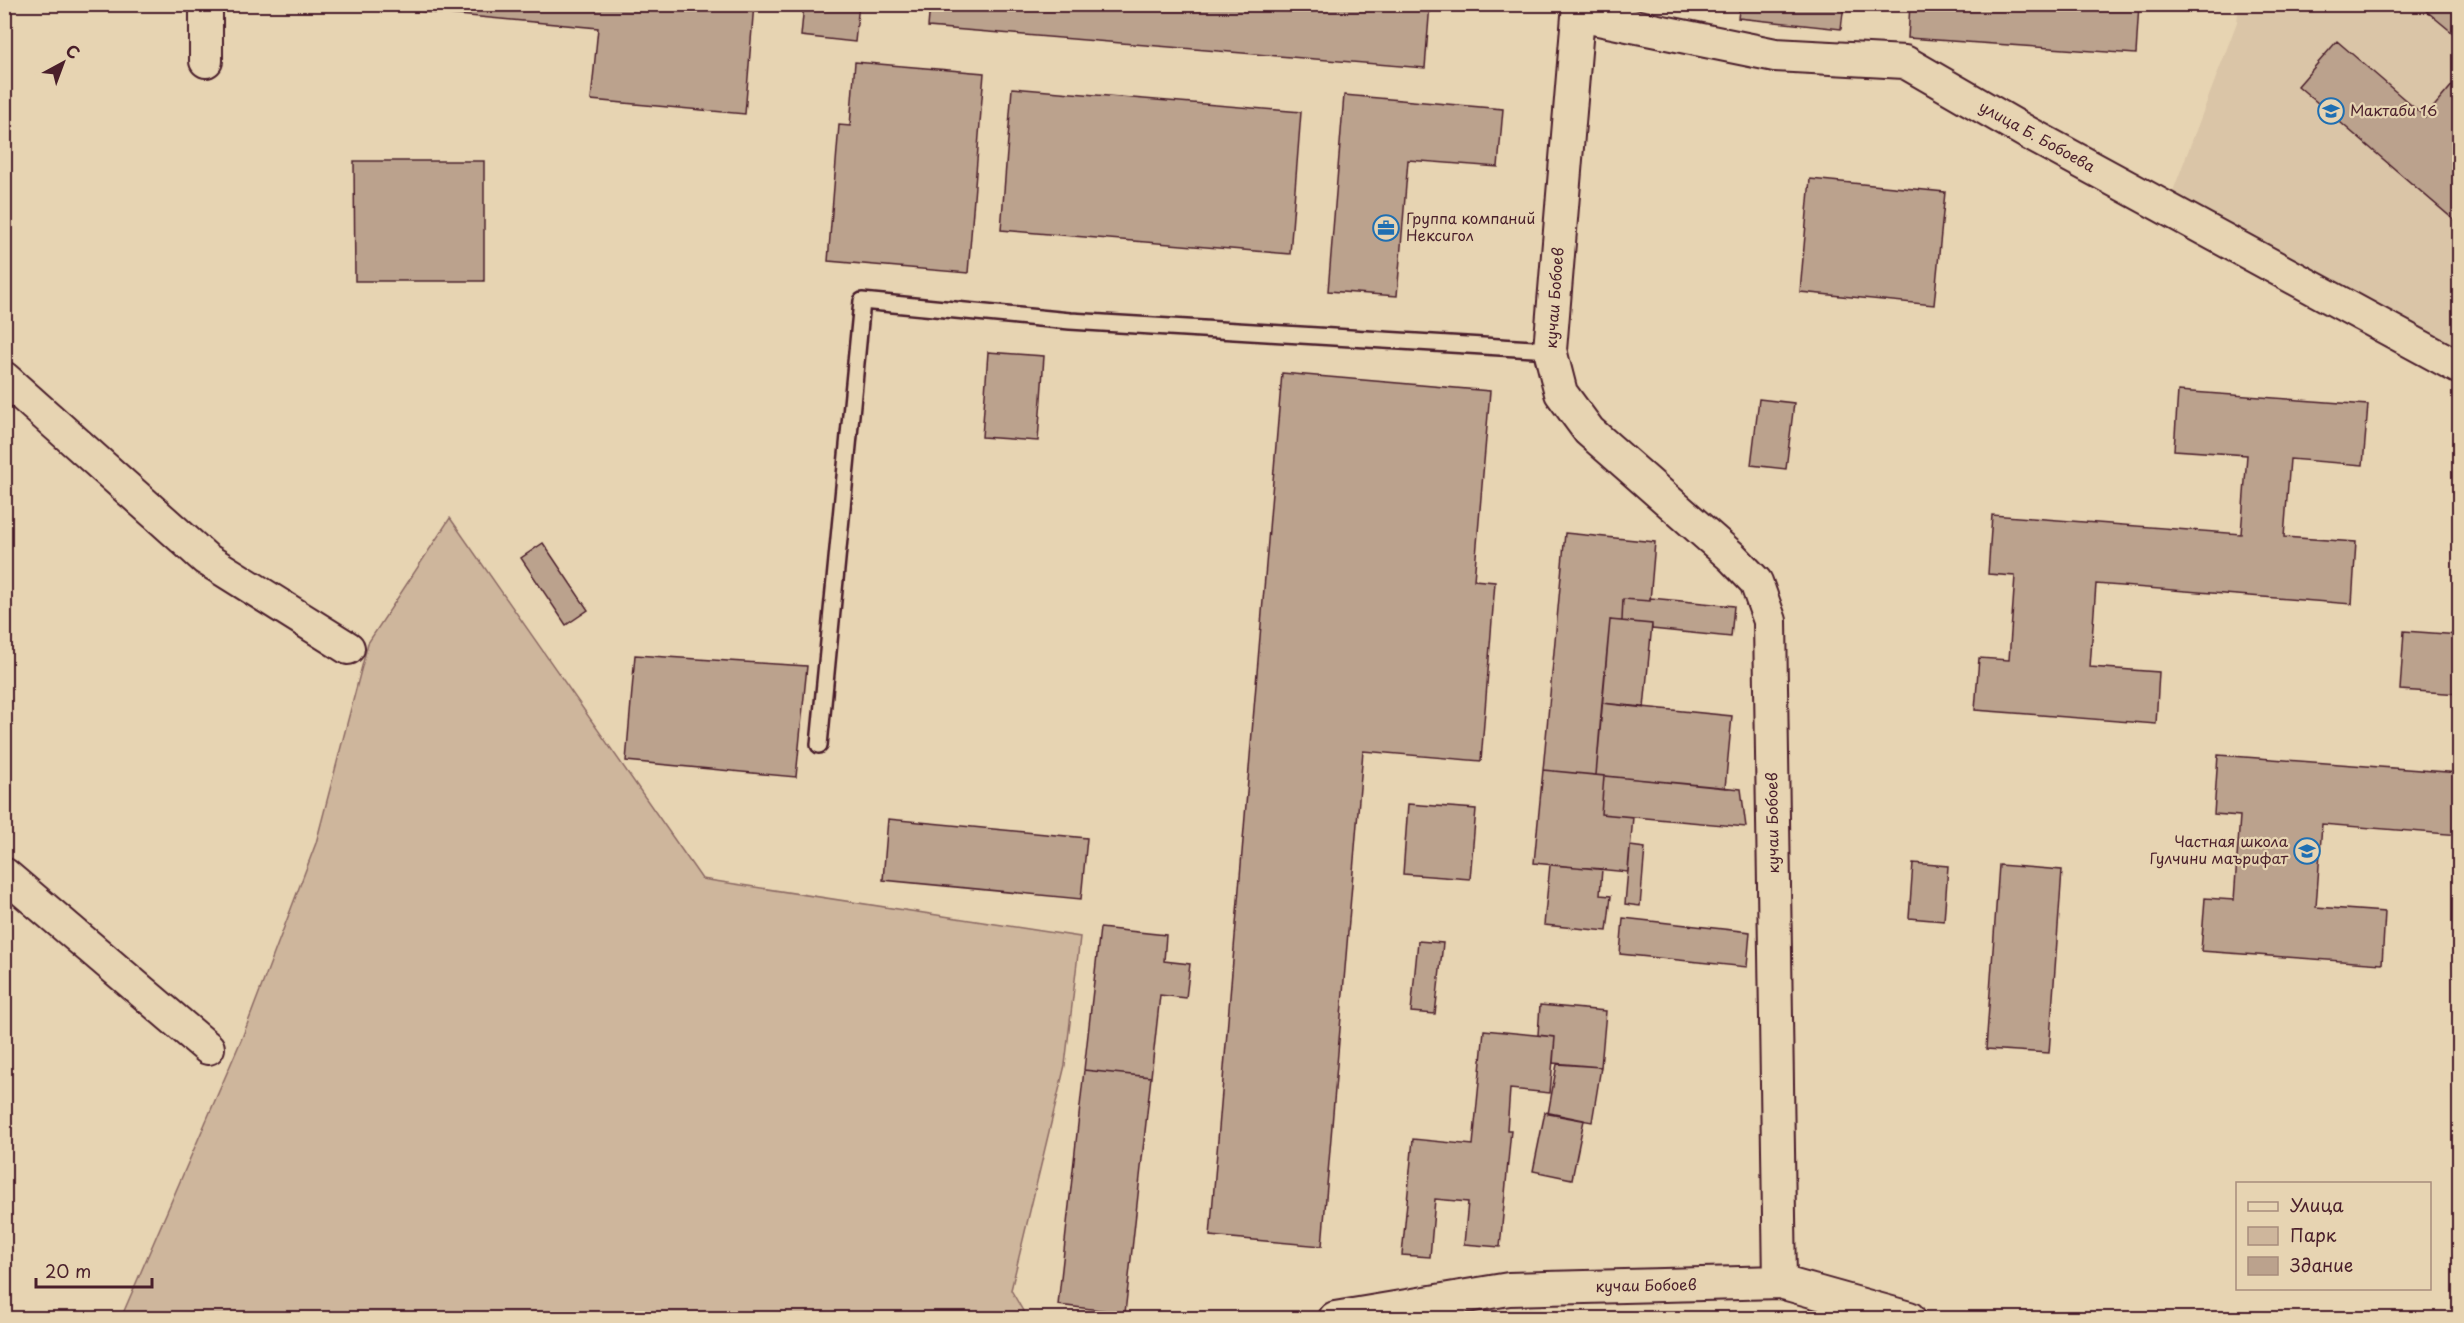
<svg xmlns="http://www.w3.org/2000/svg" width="2464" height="1323" viewBox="0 0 2464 1323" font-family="'Playpen Sans',sans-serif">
<rect width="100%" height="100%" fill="#e7d4b2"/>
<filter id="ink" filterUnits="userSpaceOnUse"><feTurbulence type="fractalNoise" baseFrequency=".0167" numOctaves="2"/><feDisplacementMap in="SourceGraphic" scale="12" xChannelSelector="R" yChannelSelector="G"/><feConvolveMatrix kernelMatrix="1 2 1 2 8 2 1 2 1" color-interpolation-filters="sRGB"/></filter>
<g filter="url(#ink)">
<!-- built -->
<path fill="#dac5a7" d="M2239,5H2459V354L2170,199L2237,22Z"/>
<!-- green -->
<path fill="#ceb69c" stroke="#8c6a64" stroke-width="1.5" d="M450,518L702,879L1080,937L1065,1065L1011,1290L1027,1318H121L242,1038L316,843L368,643Z"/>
<!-- building -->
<path fill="#bba28d" stroke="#4a1f2b" stroke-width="1.5" d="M340,4H754L745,114L591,100L598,28Z
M804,4H859L855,42L801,36Z
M930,4H1430L1425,68L928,27Z
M1740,4H1844L1841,29L1738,18Z
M1910,4H2139L2136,54L1908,38Z
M1910,4H2139L2136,54L1908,38Z
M2418,4H2460V39Z
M2337,41L2425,117L2460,76L2457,143L2460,145V225L2298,86Z
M855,62L984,73L968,273L828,261L839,125L850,126Z
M1012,88L1301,112L1290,254L1001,230Z
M1344,95L1503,109L1498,167L1408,160L1397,296L1328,291Z
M354,161H484V281H355Z
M1810,179L1945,192L1934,305L1800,292Z
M988,352L1044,356L1038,441L982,437Z
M1282,373L1490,391L1474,580L1495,582L1481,761L1363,751L1322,1246L1210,1236Z
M2178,391L2368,405L2363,465L2290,459L2284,537L2356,542L2352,604L2096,584L2090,667L2159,672L2156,724L1975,710L1979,658L2009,660L2015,576L1988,574L1992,515L2241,534L2247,455L2174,450Z
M1759,399L1794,403L1786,469L1751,465Z
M1565,533L1655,542L1650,601L1623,599L1622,621L1610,620L1596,775L1543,770Z
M543,543L588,610L566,625L521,558Z
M1650,598L1734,606L1731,637L1652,629V624L1622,621L1623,599L1650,601Z
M1610,620L1652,624L1644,708L1602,703Z
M2404,631L2460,635V694L2400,690Z
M635,655L807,666L796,777L626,761Z
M1602,703L1732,716L1725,788L1596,775Z
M2218,755L2460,773V835L2322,824L2316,907L2385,912L2382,964L2201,951L2205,898L2234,900L2240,816L2214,814Z
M1543,770L1604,776L1601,814L1633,817L1628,872L1534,863Z
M1604,776L1741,789L1746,827L1601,814Z
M1408,804L1476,809L1470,879L1403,874Z
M888,819L1087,838L1081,899L883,880Z
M1630,846L1645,848L1640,906L1625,904Z
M1913,863L1948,866L1944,921L1909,918Z
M1550,865L1602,869L1600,895L1611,896L1607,931L1544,925Z
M1999,865L2062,870L2049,1053L1986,1049Z
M1623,918L1750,932L1747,967L1620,954Z
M1100,928L1166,935L1164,961L1190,964L1186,998L1160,995L1151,1077L1084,1070Z
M1418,941L1443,943L1435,1014L1411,1012Z
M1540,1005L1606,1011L1601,1067L1553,1063L1555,1037L1538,1035Z
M1484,1030L1555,1037L1550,1093L1510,1089L1507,1130H1511L1500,1247L1464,1244L1468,1202L1435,1199L1430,1257L1402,1255L1413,1139L1473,1145Z
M1557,1064L1601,1067L1592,1122L1548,1114Z
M1084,1070L1151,1077L1125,1313L1058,1305Z
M1545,1112L1584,1120L1572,1179L1533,1171Z"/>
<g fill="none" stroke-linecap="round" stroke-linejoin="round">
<!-- lane casing -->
<g stroke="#4a1f2b" stroke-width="20">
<path id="lane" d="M819,745L862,301L1070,321L1550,350"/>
</g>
<!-- street casing -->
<g stroke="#4a1f2b" stroke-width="36">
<path id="street" d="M1579,15L1775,55L1905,62L2028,133L2460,368
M206,61V4
M4,378L206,559L348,648
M4,874L208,1048
M1780,1282L1909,1318
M1335,1318L1509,1289L1780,1282L1770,621L1756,582L1732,557L1589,431L1561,393L1550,350L1579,4"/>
</g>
<!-- lane -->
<use href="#lane" stroke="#e7d4b2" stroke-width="15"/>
<!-- street -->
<use href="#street" stroke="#e7d4b2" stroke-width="32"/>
</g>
</g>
<!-- icons -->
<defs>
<g id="school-ring" transform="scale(1.35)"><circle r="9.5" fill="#e7d4b2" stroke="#1f6fb2" stroke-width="1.5"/><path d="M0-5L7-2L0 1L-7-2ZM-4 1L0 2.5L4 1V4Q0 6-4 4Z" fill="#1f6fb2"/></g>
<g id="office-ring" transform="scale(1.35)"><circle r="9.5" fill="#e7d4b2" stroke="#1f6fb2" stroke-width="1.5"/><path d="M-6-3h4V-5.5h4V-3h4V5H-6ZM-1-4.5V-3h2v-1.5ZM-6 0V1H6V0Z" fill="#1f6fb2"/></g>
</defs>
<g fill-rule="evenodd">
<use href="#school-ring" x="2331" y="111"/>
<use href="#office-ring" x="1386" y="228"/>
<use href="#school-ring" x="2307" y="851"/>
</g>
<g text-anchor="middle" stroke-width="4.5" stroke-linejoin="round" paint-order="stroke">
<!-- poi labels -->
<g font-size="15" fill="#4a1f2b" stroke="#e7d4b2" text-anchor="start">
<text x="2350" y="116">Мактаби 16</text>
<text x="1406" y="224">Группа компаний<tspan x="1406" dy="17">Нексигол</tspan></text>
<text x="2288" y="847" text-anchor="end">Частная школа<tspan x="2288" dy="17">Гулчини маърифат</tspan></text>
</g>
<!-- street labels -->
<g font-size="15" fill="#4a1f2b" stroke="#e7d4b2">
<text transform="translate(2037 137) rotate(29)" y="5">улица Б. Бобоева</text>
<text transform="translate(1555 298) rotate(-86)" y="5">кучаи Бобоев</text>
<text transform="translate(1773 823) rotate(-91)" y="5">кучаи Бобоев</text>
<text transform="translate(1646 1286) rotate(-1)" y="5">кучаи Бобоев</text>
</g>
</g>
<!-- margin -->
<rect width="2464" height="1323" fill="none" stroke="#e7d4b2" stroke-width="24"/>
<rect x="12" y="12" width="2440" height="1299" fill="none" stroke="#4a1f2b" stroke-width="2" filter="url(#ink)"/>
<!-- legend -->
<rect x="2236" y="1182" width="195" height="108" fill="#e7d4b2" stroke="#a88c7c" stroke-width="1.5"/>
<rect x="2248" y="1202" width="30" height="9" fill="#e7d4b2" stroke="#a88c7c" stroke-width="1.5"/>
<text x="2290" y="1212" font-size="18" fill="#4a1f2b">Улица</text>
<rect x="2248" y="1227" width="30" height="18" fill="#ceb69c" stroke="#a88c7c" stroke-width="1.5"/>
<text x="2290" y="1242" font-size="18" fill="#4a1f2b">Парк</text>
<rect x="2248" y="1257" width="30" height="18" fill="#bba28d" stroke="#a88c7c" stroke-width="1.5"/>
<text x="2290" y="1272" font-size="18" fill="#4a1f2b">Здание</text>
<!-- north arrow -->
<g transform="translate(63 63) rotate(41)" stroke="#e7d4b2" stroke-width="4.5" paint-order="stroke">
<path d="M0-4.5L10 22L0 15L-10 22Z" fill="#4a1f2b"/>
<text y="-9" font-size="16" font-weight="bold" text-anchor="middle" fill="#4a1f2b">С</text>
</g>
<!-- scale -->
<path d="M36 1278v9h116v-9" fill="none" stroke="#4a1f2b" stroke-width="3"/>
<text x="45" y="1278" font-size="18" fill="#4a1f2b" stroke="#e7d4b2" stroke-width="4.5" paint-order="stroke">20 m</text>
</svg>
